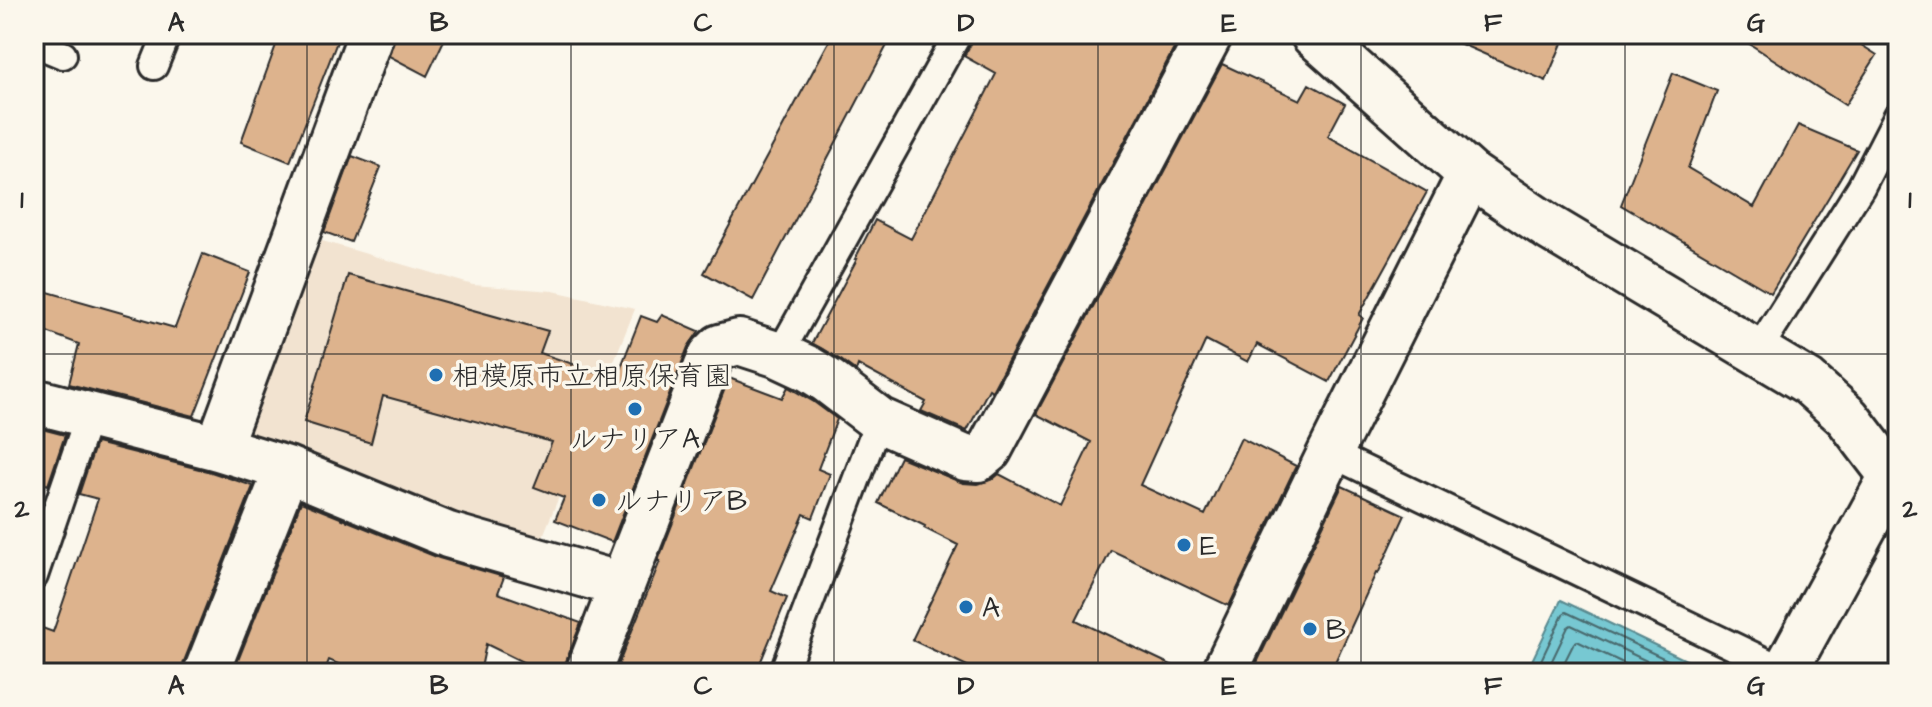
<svg xmlns="http://www.w3.org/2000/svg" width="1932" height="707" viewBox="0 0 1932 707" font-family="'Architects Daughter','Klee One',sans-serif">
<rect width="100%" height="100%" fill="#fbf7ec"/>
<filter id="ink" filterUnits="userSpaceOnUse"><feTurbulence type="fractalNoise" baseFrequency=".0125" numOctaves="2"/><feDisplacementMap in="SourceGraphic" scale="16" xChannelSelector="R" yChannelSelector="G"/><feConvolveMatrix kernelMatrix="1 2 1 2 8 2 1 2 1" color-interpolation-filters="sRGB"/></filter>
<g filter="url(#ink)">
<!-- built -->
<path fill="#f2e3d0" d="M312,238L473,285L553,291L635,309L541,541L476,526L241,441Z"/>
<!-- water -->
<path fill="#77c8d2" stroke="#59898f" stroke-width="2" d="M1561,600L1713,673H1526Z"/>
<g fill="none" stroke-linecap="round" stroke-linejoin="round">
<!-- shore -->
<path stroke="#496a6e" stroke-width="2" d="M1535,673L1563,614L1566,612L1695,673
M1546,673L1568,627L1571,625L1672,673
M1559,673L1574,643L1577,641L1644,673"/>
</g>
<!-- building -->
<path fill="#ddb38d" stroke="#2b2b2b" stroke-width="2" d="M280,34H340L290,162L241,142Z
M395,34H447L427,76L389,56Z
M833,34H893L753,300L704,273Z
M974,34H1156L1177,43L992,391L989,389L967,431L921,411L926,402L858,365L856,371L841,360L812,343L857,259H855L875,220L911,239L996,74L964,56L972,42Z
M1438,34H1566L1546,81Z
M1734,34H1844L1877,55L1845,105Z
M1222,64L1300,100L1309,84L1345,104L1328,136L1427,192L1359,315L1363,318L1329,382L1257,344L1248,362L1206,340L1140,485L1205,515L1241,438L1296,466L1229,606L1111,550L1076,620L1188,673H982L912,640L958,545L924,528L925,526L878,503L900,457L963,483L977,484L993,479L999,474L1060,506L1091,442L1036,414Z
M1673,73L1717,91L1688,168L1754,207L1798,125L1857,150L1771,293L1621,205Z
M352,156L381,167L351,242L324,232Z
M203,254L250,272L194,416L69,384L79,344L34,327V288L175,328Z
M348,275L548,331L540,353L614,378L617,377L641,316L657,322L662,315L699,331L688,347L612,542L555,520L564,498L534,487L552,442L383,396L371,443L304,422Z
M729,378L782,398L788,387L814,402L837,419L818,469L830,474L813,518L804,514L771,591L787,598L756,673H615L660,561H658Z
M34,427L65,435L48,485L34,480Z
M96,443L211,472L253,486L183,664L182,673H50L34,667V625L53,632L98,499L79,494Z
M1342,486L1405,515L1378,574L1376,573L1330,673H1252Z
M301,502L439,558L504,577L498,593L581,623L565,664L564,673H545L486,644L480,673H359L329,660L324,673H233Z"/>
<g fill="none" stroke-linecap="round" stroke-linejoin="round">
<!-- lane casing -->
<g stroke="#2b2b2b" stroke-width="32">
<path id="lane" d="M34,43L63,55
M154,66L167,34
M1757,352L1861,187L1898,115
M779,355L958,34
M1330,453L1785,671
M34,576L89,415
M783,673L879,420"/>
</g>
<!-- street casing -->
<g stroke="#2b2b2b" stroke-width="50">
<path id="street" d="M1313,34L1470,174L1550,228L1808,382L1847,417L1898,484
M34,401L218,448L287,469L448,535L621,585
M218,448L371,34
M206,673L287,469
M588,673L711,356L720,347L739,342L779,355L809,369L828,381L879,420L965,458L978,459L989,450L1210,34
M1224,673L1330,453L1470,174
M1784,673L1892,476"/>
</g>
<!-- lane -->
<use href="#lane" stroke="#fbf7ec" stroke-width="26"/>
<!-- street -->
<use href="#street" stroke="#fbf7ec" stroke-width="44"/>
</g>
</g>
<!-- grid -->
<path fill="none" stroke="#2b2b2b" stroke-width="2" stroke-opacity="0.55" d="M307,34V673M571,34V673M834,34V673M1098,34V673M1361,34V673M1625,34V673M34,354H1898"/>
<!-- markers -->
<g fill="#1f6fb2" stroke="#fbf7ec" stroke-width="3">
<circle cx="436" cy="375" r="8"/>
<circle cx="635" cy="409" r="8"/>
<circle cx="599" cy="500" r="8"/>
<circle cx="1184" cy="545" r="8"/>
<circle cx="966" cy="607" r="8"/>
<circle cx="1310" cy="629" r="8"/>
</g>
<g text-anchor="middle" stroke-width="7" stroke-linejoin="round" paint-order="stroke">
<!-- poi labels -->
<g font-size="28" fill="#2b2b2b" stroke="#fbf7ec" text-anchor="start">
<text x="452" y="385">相模原市立相原保育園</text>
<text x="635" y="448" text-anchor="middle">ルナリアA</text>
<text x="615" y="510">ルナリアB</text>
<text x="1200" y="555">E</text>
<text x="982" y="617">A</text>
<text x="1326" y="639">B</text>
</g>
</g>
<!-- margin -->
<rect width="1932" height="707" fill="none" stroke="#fbf7ec" stroke-width="88"/>
<rect x="44" y="44" width="1844" height="619" fill="none" stroke="#2b2b2b" stroke-width="3"/>
<g font-size="26" text-anchor="middle" font-weight="bold" fill="#2b2b2b">
<text x="176" y="31">A</text>
<text x="439" y="31">B</text>
<text x="703" y="31">C</text>
<text x="966" y="31">D</text>
<text x="1229" y="31">E</text>
<text x="1493" y="31">F</text>
<text x="1756" y="31">G</text>
<text x="22" y="208">1</text>
<text x="1910" y="208">1</text>
<text x="22" y="517">2</text>
<text x="1910" y="517">2</text>
<text x="176" y="694">A</text>
<text x="439" y="694">B</text>
<text x="703" y="694">C</text>
<text x="966" y="694">D</text>
<text x="1229" y="694">E</text>
<text x="1493" y="694">F</text>
<text x="1756" y="694">G</text>
</g>
</svg>
